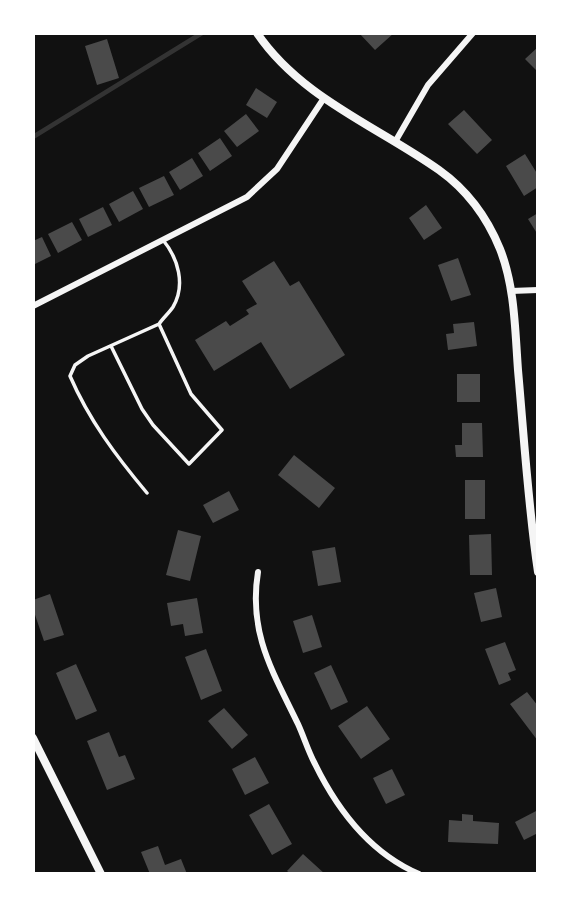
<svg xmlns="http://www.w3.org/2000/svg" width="571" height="907" viewBox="0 0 571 907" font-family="Helvetica,sans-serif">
<rect width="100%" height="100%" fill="#111"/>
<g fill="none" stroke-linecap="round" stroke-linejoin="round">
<!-- stream -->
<path stroke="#333" stroke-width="4.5" d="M33,137L202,33"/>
</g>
<!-- building -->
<path fill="#4a4a4a" d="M359,33H394L375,50Z
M107,39L119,78L97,85L85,46Z
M538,47V72L525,59Z
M256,88L277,102L267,118L246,105Z
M464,110L492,140L477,154L448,124Z
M246,114L259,131L237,147L224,131Z
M220,138L232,156L210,171L198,153Z
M525,154L538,175V187L524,196L506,166Z
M192,158L203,176L180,190L169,172Z
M164,176L174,195L149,207L139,188Z
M133,191L143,209L119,222L109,204Z
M426,205L442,228L424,240L409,218Z
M103,207L112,225L88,237L79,219Z
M538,213V235L528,219Z
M72,222L82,240L58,253L48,234Z
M42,237L51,256L33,265V241Z
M458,258L471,295L451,301L438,265Z
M274,261L290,286L299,281L345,355L290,389L261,342L214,371L195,340L226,321L230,326L249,314L246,310L257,304L242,281Z
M474,322L477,346L448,350L446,334L454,333L453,324Z
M457,374H480V402H457Z
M462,423H482L483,457H456L455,445H462Z
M294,455L335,488L319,508L278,475Z
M465,480H485V519H465Z
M229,491L239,510L213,523L203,505Z
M178,530L201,536L190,581L166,575Z
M491,534L492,575H470L469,535Z
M335,547L341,582L318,586L312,551Z
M496,588L502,617L481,622L474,593Z
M50,594L64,635L44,641L33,609V600Z
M197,598L203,633L185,636L183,624L171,626L167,603Z
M312,615L322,647L303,653L293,621Z
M505,642L516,670L508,673L511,680L499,685L485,649Z
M206,649L222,691L201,700L185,657Z
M76,664L97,711L76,720L56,673Z
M331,665L348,702L331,710L314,673Z
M527,692L538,706V741L510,704Z
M367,706L390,739L361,759L338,726Z
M224,708L248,735L232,749L208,721Z
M109,732L119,757L125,755L135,779L107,790L87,741Z
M255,757L269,783L245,795L232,769Z
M392,769L405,795L386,804L373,778Z
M269,804L292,844L272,855L249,815Z
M538,810V833L524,840L515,822Z
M462,814L473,815V821L499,823L498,844L448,842L449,820L462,821Z
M158,846L165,865L181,859L187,874H150L141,852Z
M303,854L325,874H291L287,871Z"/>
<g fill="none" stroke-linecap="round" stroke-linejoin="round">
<!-- service -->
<path stroke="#f5f5f5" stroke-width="3.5" d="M50,33H60
M111,346L142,409L153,425L189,464L222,430L191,394L159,324C163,318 169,313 173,307C186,285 178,258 163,240
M147,493C116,456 89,420 70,376L75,365L88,356L159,324"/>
<!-- minor -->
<path stroke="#f5f5f5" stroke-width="6" d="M395,142L428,85L473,33
M511,291L538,290
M33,306L247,197L277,169L324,98
M258,572C248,633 273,672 298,724C304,737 308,751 315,764C338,811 370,853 419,874"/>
<!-- tertiary -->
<path stroke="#f5f5f5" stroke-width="8" d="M257,33C301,98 377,126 439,170C467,190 487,217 500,249C515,287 515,330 518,370C524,437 528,505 538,572
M33,738L101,874"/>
</g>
<!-- border -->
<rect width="571" height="907" fill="none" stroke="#ffffff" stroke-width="70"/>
</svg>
